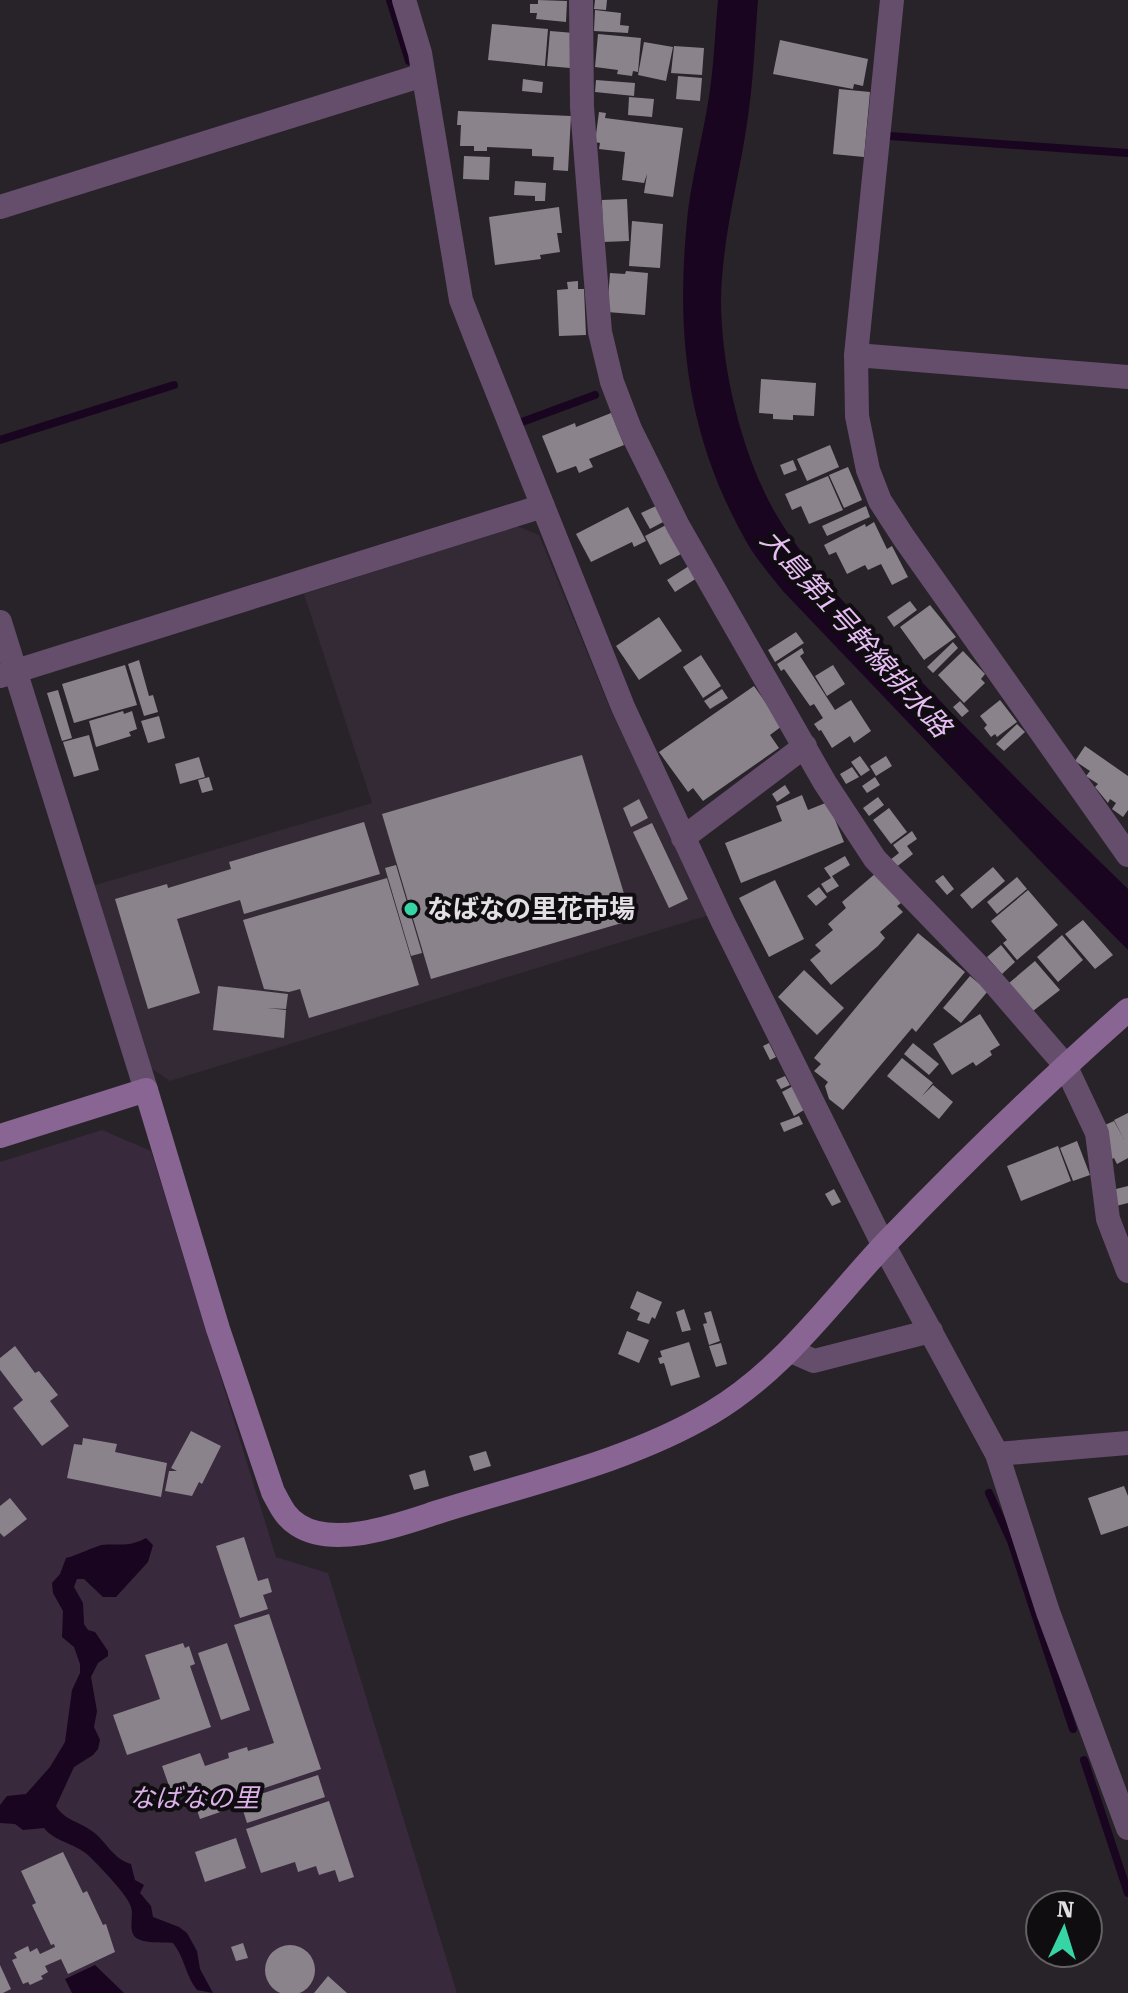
<svg xmlns="http://www.w3.org/2000/svg" width="1128" height="1993" viewBox="0 0 1128 1993" font-family="'Roboto Serif','Noto Sans JP',serif">
<rect width="100%" height="100%" fill="#282229"/>
<!-- built -->
<path fill="#332a36" d="M517,526L539,535L612,713L709,915L170,1081L148,1066L92,886L372,803L304,594Z"/>
<!-- green -->
<path fill="#38293c" d="M102,1130L151,1151L276,1557L328,1573L457,1993H0V1162Z"/>
<!-- water -->
<path fill="#1a0520" d="M718,0H758C755,36 754,73 749,109C741,173 722,234 721,300C721,367 741,451 773,509C808,571 862,620 910,670C982,744 1054,817 1128,889V950L1049,870L782,590C770,574 756,559 746,541C686,434 675,332 688,211C693,173 703,135 709,97C714,65 715,32 718,0Z
M146,1538L153,1545L148,1562L116,1597H103L84,1579H77L74,1587L83,1603L84,1624L88,1630L95,1632L108,1651V1656L98,1663L91,1677L97,1711L94,1727L100,1740L98,1749L93,1755L74,1767L56,1806C64,1820 80,1822 92,1831C106,1841 113,1859 131,1864L135,1880L144,1885L140,1893L151,1906L153,1917L179,1927L187,1933L197,1951L200,1969L213,1993L197,1990C185,1975 185,1958 173,1943C163,1942 143,1944 135,1937C128,1930 134,1916 131,1907C127,1894 101,1868 91,1858C77,1843 56,1843 44,1828L23,1830L15,1824L0,1823V1805L7,1796L26,1794L50,1767L65,1742L72,1690L80,1673V1664L74,1647L62,1637L63,1611L53,1593L52,1583L60,1574L66,1558C75,1556 96,1546 102,1545C121,1543 127,1548 146,1538Z
M95,1965L124,1993H72L65,1979Z"/>
<g fill="none" stroke-linecap="round" stroke-linejoin="round">
<!-- stream -->
<path stroke="#1a0520" stroke-width="8" d="M390,0L409,61
M890,136L1128,153
M522,422L595,395
M0,440L174,385
M989,1493L1011,1541L1073,1729
M1084,1760L1128,1893"/>
</g>
<!-- building -->
<path fill="#8a838c" d="M538,0L567,1L566,22L536,19L537,13H530V4H538Z
M595,0H607L606,10L594,9Z
M595,10L621,13L620,25L629,26L628,33L594,31Z
M492,24L548,29L545,66L488,60Z
M550,31L574,33L570,68L547,66Z
M598,34L641,38L638,72L633,71L632,76L617,74L618,70L595,67Z
M780,40L868,59L863,86L854,84L853,89L773,74Z
M644,42L673,47L666,81L638,75Z
M674,46L704,48L702,75L671,73Z
M678,76L702,78L700,101L676,99Z
M523,79L543,82L542,93L522,91Z
M596,80L635,83L634,96L595,92Z
M839,89L870,92L864,157L833,154Z
M629,97L654,99L652,117L628,115Z
M458,111L571,116L568,171L553,170L554,157L532,156V149L487,147V151H474V146H460L461,125H457Z
M599,112L606,113L605,118L683,128L673,197L644,193L647,174L644,183L622,180L625,152L599,149L600,143L595,142Z
M464,156L490,157L489,180L463,179Z
M515,181L546,183L545,201H535V196L514,195Z
M627,199L629,241L603,242L602,200Z
M559,207L562,233H557L560,252L540,255L541,259L495,265L489,217Z
M632,221L663,224L660,268L629,266Z
M626,271L648,273L645,315L607,312L610,273L625,274Z
M578,281V289H584L586,335L559,336L557,290L568,289L567,282Z
M761,379L816,383L814,416L793,415V420L773,419V414L759,413Z
M611,413L624,445L589,459L593,467L579,473L576,466L557,473L542,436L575,423L576,427Z
M830,445L839,467L807,481L797,459Z
M793,460L797,470L784,475L780,465Z
M848,467L862,500L844,508L829,475Z
M828,476L843,510L809,524L801,506L792,510L785,494Z
M656,506L665,521L650,529L641,513Z
M866,506L870,517L827,536L822,526Z
M628,507L646,541L634,547L632,542L591,562L576,534Z
M874,522L887,549L892,546L908,577L892,585L881,564L868,570L865,565L847,574L836,552L829,555L824,545L865,524L866,527Z
M666,525L681,554L660,565L645,536Z
M689,566L697,578L675,592L667,580Z
M910,601L917,610L894,627L887,617Z
M930,605L956,637L924,660L900,627Z
M659,617L682,651L639,680L616,646Z
M796,632L804,643L775,662L768,650Z
M953,642L958,648L933,673L927,667Z
M802,648L804,653L800,656L835,710L851,700L871,731L854,743L850,736L832,748L821,730L819,731L814,724L823,718L814,704L810,706L784,669L781,671L777,664Z
M963,651L985,674L981,679L985,683L964,703L938,675Z
M701,655L721,686L703,698L683,667Z
M139,660L149,696L153,695L158,712L144,716L128,664Z
M125,665L137,705L74,723L62,684Z
M833,665L845,684L827,696L815,676Z
M754,686L782,726L770,735L779,748L703,801L693,788L688,792L659,752Z
M722,689L728,698L710,709L704,701Z
M58,690L72,738L62,741L47,693Z
M1000,700L1017,722L997,737L995,734L991,737L984,728L987,725L980,716Z
M960,701L969,711L962,717L953,707Z
M123,711L124,714L132,711L137,729L129,732L131,736L96,747L89,721Z
M159,716L165,738L148,743L141,721Z
M1017,724L1025,732L1004,751L996,744Z
M89,735L99,770L74,777L63,742Z
M1085,746L1128,776V810L1123,817L1112,809L1116,803L1110,799L1108,803L1095,787L1098,784L1086,776L1090,771L1075,761Z
M582,755L632,920L431,979L382,814Z
M860,756L870,770L861,776L851,762Z
M886,756L892,766L876,776L870,766Z
M199,757L205,777L180,784L175,764Z
M852,767L859,777L846,784L840,774Z
M209,777L213,790L202,793L198,780Z
M875,777L880,785L867,793L862,786Z
M785,785L790,793L777,802L772,794Z
M802,795L808,810L828,802L844,842L741,883L725,843L782,821L776,806Z
M878,797L884,805L869,816L863,808Z
M639,799L648,818L631,827L623,808Z
M889,808L907,832L891,844L873,820Z
M364,822L380,874L244,914L240,900L177,919L200,993L148,1009L115,899L167,884L168,888L231,869L229,862Z
M652,823L688,899L669,908L633,832Z
M912,831L917,839L907,846L913,854L895,868L890,860L899,853L893,845Z
M845,856L850,865L832,876L839,886L827,893L821,884L831,878L824,868Z
M396,865L422,953L411,956L385,868Z
M993,867L1005,881L972,909L960,895Z
M876,873L901,903L897,906L903,912L880,932L885,938L878,946L831,985L810,960L821,951L815,945L833,930L828,924L846,908L842,902Z
M943,875L954,889L947,895L935,881Z
M1017,877L1027,889L997,914L987,902Z
M387,878L419,985L309,1018L300,989L289,992L264,989L243,920Z
M775,880L804,939L769,957L739,898Z
M819,887L827,897L816,906L807,896Z
M1028,890L1058,925L1017,960L1003,943L1007,940L991,921Z
M1083,920L1113,955L1095,969L1065,934Z
M918,933L965,972L916,1032L912,1028L843,1110L829,1099L825,1086L828,1082L814,1071L821,1064L814,1058Z
M1062,935L1083,960L1058,982L1037,957Z
M1001,945L1015,962L1002,974L987,957Z
M1035,961L1060,990L1033,1011L1009,983Z
M804,970L844,1008L817,1035L778,997Z
M970,976L988,991L961,1023L943,1008Z
M218,986L288,994L286,1009L267,1008L286,1010L284,1038L213,1030Z
M980,1014L1000,1045L990,1051L992,1055L976,1066L973,1062L952,1075L933,1044Z
M769,1043L776,1057L770,1060L763,1046Z
M913,1043L939,1064L929,1075L904,1054Z
M902,1058L933,1083L922,1096L933,1085L953,1102L939,1119L887,1076Z
M785,1076L790,1085L781,1089L776,1080Z
M793,1086L804,1110L794,1116L782,1092Z
M1128,1113V1158L1117,1164L1114,1158L1110,1160L1105,1125L1114,1121L1124,1139L1114,1120Z
M799,1116L803,1124L784,1132L780,1123Z
M1077,1141L1090,1175L1073,1181L1060,1148Z
M1058,1146L1071,1181L1021,1201L1007,1166Z
M1128,1186V1203L1116,1206L1112,1190Z
M834,1189L841,1202L832,1206L825,1194Z
M637,1291L662,1302L655,1319L652,1317L649,1324L637,1320L640,1313L630,1308Z
M684,1309L691,1330L682,1332L676,1312Z
M711,1311L720,1341L709,1345L703,1324L707,1323L704,1313Z
M627,1331L649,1340L639,1363L618,1354Z
M689,1342L700,1377L671,1386L664,1363L660,1364L658,1358L662,1357L660,1351Z
M721,1343L727,1364L716,1367L709,1346Z
M15,1346L35,1373L39,1371L58,1395L50,1401L69,1426L42,1446L13,1408L23,1400L0,1370V1358Z
M191,1431L221,1446L202,1484L199,1482L192,1496L165,1491L169,1471H177L171,1468Z
M83,1438L117,1444L115,1452L167,1463L161,1497L67,1478L74,1444L82,1445Z
M486,1451L491,1466L474,1471L469,1456Z
M425,1470L429,1486L414,1490L409,1475Z
M1124,1486L1128,1496V1526L1101,1535L1088,1498Z
M10,1498L27,1519L4,1537L0,1533V1506Z
M244,1537L258,1581L268,1578L272,1592L263,1595L268,1609L240,1618L216,1546Z
M269,1614L321,1769L223,1802L226,1810L200,1819L197,1810L191,1812L184,1793L173,1797L162,1766L200,1753L205,1766L229,1758L228,1753L247,1747L248,1751L274,1743L234,1625Z
M183,1643L185,1648L189,1646L195,1664L190,1666L211,1727L127,1755L113,1715L160,1699L145,1655Z
M227,1643L250,1710L221,1720L198,1653Z
M318,1775L325,1797L247,1823L240,1801Z
M329,1801L354,1877L339,1882L335,1870L319,1875L316,1866L298,1872L295,1862L261,1873L246,1829Z
M236,1838L246,1868L205,1882L195,1852Z
M63,1852L83,1893L87,1891L103,1925L106,1924L115,1952L68,1974L61,1959L45,1966L48,1972L41,1976L43,1979L30,1985L28,1982L23,1984L12,1960L17,1958L14,1953L28,1946L30,1952L37,1948L40,1954L55,1947L54,1944L51,1945L32,1905L36,1903L21,1871Z
M243,1943L248,1958L236,1961L231,1947Z
M265 1970a25 25 0 1 1 50 0a25 25 0 1 1-50 0Z
M0,1965L11,1989L3,1993H0Z
M328,1976L347,1993H314Z"/>
<g fill="none" stroke-linecap="round" stroke-linejoin="round">
<!-- street -->
<path stroke="#654e6b" stroke-width="24" d="M404,0L420,53L461,300L477,341L623,707L723,922L884,1246L997,1454L1048,1612L1128,1828
M581,0L582,107L600,332L612,382L630,429L678,526L825,783L875,859L988,976L1065,1065L1097,1133L1108,1219L1128,1271
M892,0L856,355L857,416L868,470L880,501L904,538L1128,855
M0,207L423,75
M856,355L1128,377
M0,622L146,1090
M0,676L543,506
M683,838L805,746
M791,1351L814,1361L931,1331
M997,1454L1128,1443"/>
<!-- secondary -->
<path stroke="#896593" stroke-width="24" d="M0,1136L146,1090L218,1329L273,1492C280,1505 285,1517 298,1525C335,1549 401,1524 438,1512C529,1483 628,1462 711,1413C782,1371 829,1304 884,1245C962,1164 1044,1084 1128,1010"/>
</g>
<!-- markers -->
<circle fill="#37d4a6" stroke="#0f0d10" stroke-width="3" cx="411" cy="909" r="8"/>
<g text-anchor="middle" stroke-width="8" stroke-linejoin="round" paint-order="stroke">
<!-- poi labels -->
<g font-size="26" font-weight="bold" fill="#e3dfe4" stroke="#0f0d10" text-anchor="start">
<text x="427" y="918">なばなの里花市場</text>
</g>
<!-- park labels -->
<g font-size="26" font-style="italic" fill="#dcb1e9" stroke="#0f0d10">
<text x="194" y="1807">なばなの里</text>
</g>
<!-- water labels -->
<g font-size="28" font-style="italic" fill="#e7bcf4" stroke="#0f0d10">
<text transform="translate(856 633) rotate(48)" y="10">大島第1号幹線排水路</text>
</g>
</g>
<!-- north arrow -->
<g transform="translate(1064 1929) rotate(4)"><circle r="38" fill="#0f0d10" stroke="#646165" stroke-width="2"/>
<path d="M0-6L14 30L0 20L-14 30Z" fill="#37d4a6"/>
<text y="-12" font-size="22" font-weight="bold" text-anchor="middle" fill="#e3dfe4">N</text>
</g>
</svg>
